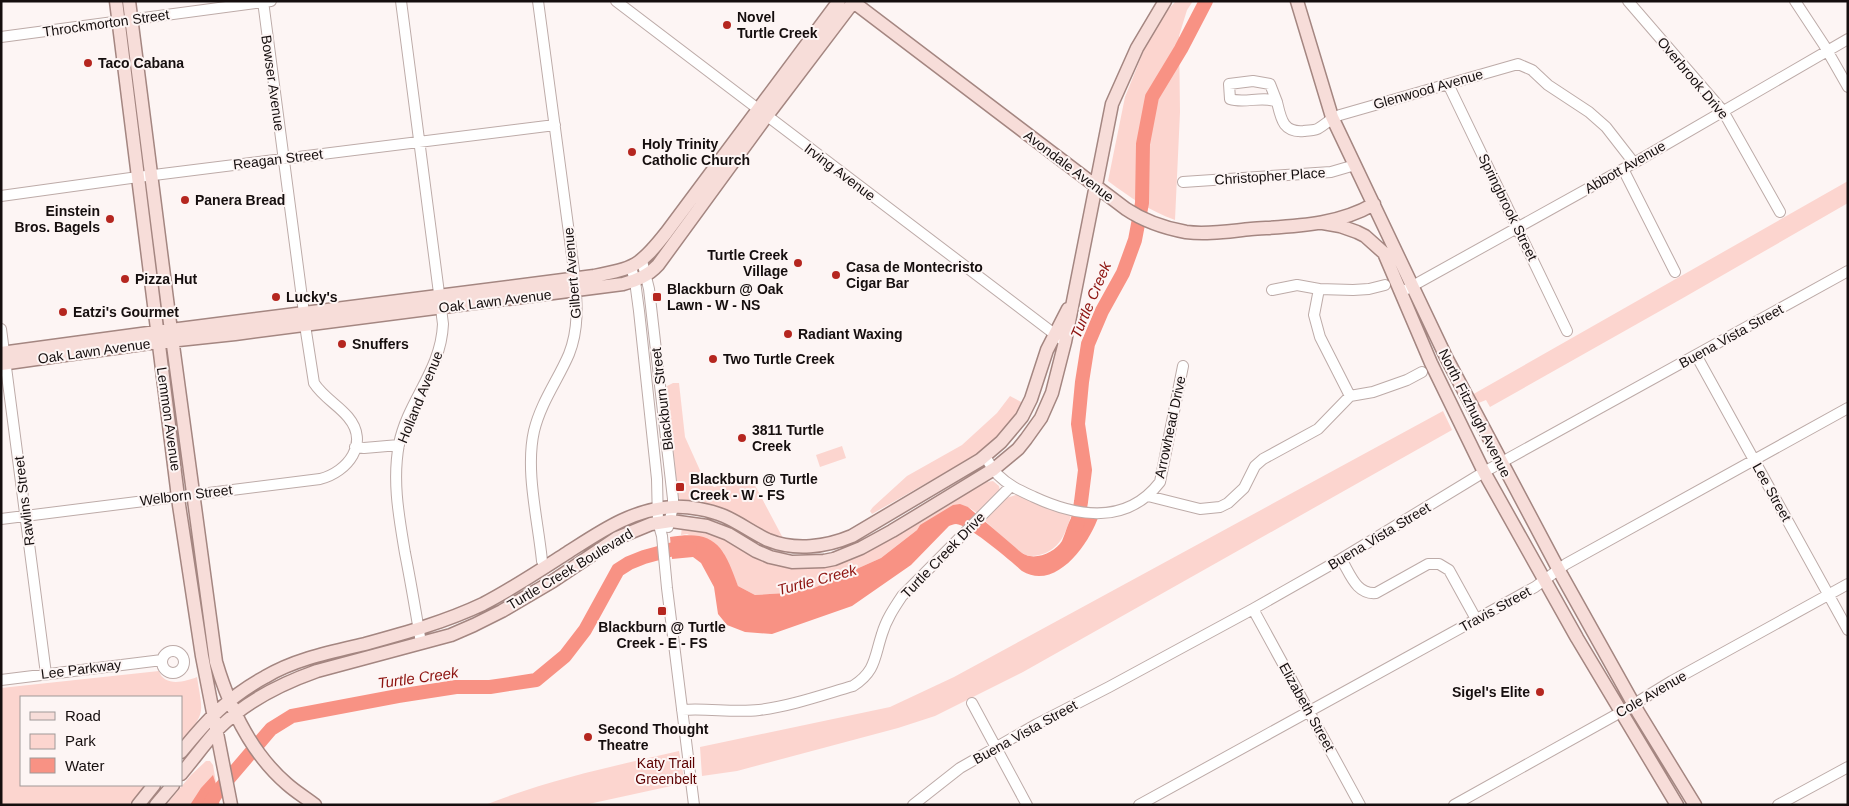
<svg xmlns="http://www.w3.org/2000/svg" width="1849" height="806" viewBox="0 0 1849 806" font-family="Arial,sans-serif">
<rect width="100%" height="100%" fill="#fdf5f4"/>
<!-- green -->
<path fill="#fcd5cf" d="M1176,1H1193L1187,10L1179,36L1180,112L1175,220C1148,210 1131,198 1108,181L1125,97L1148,40L1166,12Z
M1848,181V203L1683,298L1490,407L1486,400L1476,404L1470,396Z
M673,383H679L685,437L703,477L714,487L737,481L750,476L784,540L682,500L678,498L667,389V386Z
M1010,396L1023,403L1009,424L998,437L976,455L872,514L870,511L873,507L907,476L962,445L997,413Z
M1443,411L1452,430L1023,672L935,716L898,728L737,771L702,776L700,747L890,707L954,677Z
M842,446L846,458L820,467L816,455Z
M993,481L999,486L1000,491L979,514L968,507L920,525L917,530L881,558L814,588L786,593L755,595L738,586L723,552L687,534L681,535L682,527C695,529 707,530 719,536C733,542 745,553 759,560C788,572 823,569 853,559L987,482Z
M1016,495H1021L1071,516C1065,534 1060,550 1039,555C1034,556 1029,557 1024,554C1009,546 996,530 983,519L1003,499Z
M159,671C164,687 185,682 197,677C203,715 206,712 181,742V697H21V785H146L129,805H1V688Z
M679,751L685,783L584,805H485C548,780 613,766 679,751Z
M206,761H210L213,765L220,805H166L191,775Z"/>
<!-- water -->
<path fill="#f89284" d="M960,504L968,507L1016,548C1019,551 1023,554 1026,555C1038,560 1056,551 1062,541C1066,532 1068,522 1073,515H1099C1090,543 1056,592 1022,571C1011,561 969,525 956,524C953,524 952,525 949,526L911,565L852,606L772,634L745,632L727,625L718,614L714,587L701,563L693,557L672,559L670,537C716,529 724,547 738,586L755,595L786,593L814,588L881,558L917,530L920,525L953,505Z
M213,775L218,791L219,805H190L201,788Z"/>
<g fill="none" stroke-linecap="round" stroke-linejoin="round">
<!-- river -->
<path stroke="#f89284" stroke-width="14" d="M1077,525L1081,502L1085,470L1078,424L1082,382L1088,344L1102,311L1123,273L1135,240L1142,203L1143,144L1152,97L1181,49L1206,1
M209,805L218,791L271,729L292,716L398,696L456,687H490L536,680L565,656L585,630L618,570L629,563L644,557L677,548L690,549"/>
<!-- minor casing -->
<g stroke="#bdaba8" stroke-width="12">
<path id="minor" d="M263,1L304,313
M401,1L443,324C441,371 408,400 399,444C392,481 399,517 405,553C411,583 416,613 421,643
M538,1L575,278C577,304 579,329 569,354C558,380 541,402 534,431C525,471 538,520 542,561L546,567
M616,1L1061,339
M1628,1L1723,111L1780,212
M1795,1L1824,45L1848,87
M1,37L271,1
M1448,84L1567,331
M1277,102L1270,84L1253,81L1229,84L1230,99C1245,104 1263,95 1277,102C1281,119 1283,133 1304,131C1309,130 1315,131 1319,128C1327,123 1331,118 1340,115L1518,64L1532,70L1548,85L1589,112L1606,127L1634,163
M1623,169L1675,272
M1183,182L1331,172L1355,165
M1,196L138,177L555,125
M642,261L649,289L673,499V507L668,527
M631,267L635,281L639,311L657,479L658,522L662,536L667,588L694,805
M1319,289L1314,315L1320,337L1350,396
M1407,289L1634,163L1848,39
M1272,290L1297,285L1319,289L1353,290L1369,289L1385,285
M1,329L46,674
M1696,355L1848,630
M355,447L364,448L399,445
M985,456C989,463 993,470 998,475C1009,486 1021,491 1034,497C1077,517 1127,525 1160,482L1183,366
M1148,496L1200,509L1220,507L1228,503L1244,488L1255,466L1263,459L1318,429L1350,396L1373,392L1407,380L1422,372
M1,519L320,479C348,472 370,443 348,417C338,405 323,397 314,383L305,325
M1341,559C1350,573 1356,595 1376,593L1428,564H1439L1449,570L1476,619
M1253,609L1360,805
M162 662a11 11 0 1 1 22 0a11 11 0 1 1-22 0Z
M1,680L162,660
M972,703L1027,805
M682,710C708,708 734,713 759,710C791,706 822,695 853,686C876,671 874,658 882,634C886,620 894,608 902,596L1011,486
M913,805L960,768L1037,724L1109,687L1253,609L1341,559L1484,472L1848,271
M1139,805L1535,587L1566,564L1848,408
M1454,805L1621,712L1672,681L1848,584
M1778,805L1848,767"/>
</g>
<!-- major casing -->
<g stroke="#a48681" stroke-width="15">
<path id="major" d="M116,1L179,505L202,656L231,805
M129,1L170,323L216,662C229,706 251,753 287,784C296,792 306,798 315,805
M852,1L1126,209C1144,221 1164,228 1186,232C1207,235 1230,231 1251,229C1294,226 1336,226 1374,204
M1297,1L1332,117L1446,357L1562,576L1638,712L1695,805
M1323,223L1340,226L1357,232L1365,236L1384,253L1431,363L1484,472L1577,638L1677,805
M1,353L171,330L594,276C635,268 640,266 666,233L839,1
M1,364L150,343L235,334L623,284C637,280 648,276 658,265L766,117L854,1
M181,752C207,720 228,697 265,677C295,659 331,652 365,644C405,633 445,622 483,604C512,589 539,571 567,553C600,532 632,509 673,507C688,506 710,510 724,516C740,523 753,533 768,540C795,551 826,547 852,536L980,460L1001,442L1022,417L1031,399L1047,350L1068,309
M181,774C193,760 205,743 218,729C246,701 280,684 317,671L451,635L474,625L502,611L553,581L617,538L651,524L671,521L707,526L728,534L756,551L770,557L792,562L824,561L834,559L861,548L892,531L994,469L1018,449L1026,439L1041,418L1052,393L1065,342L1112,104L1137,48L1165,1
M138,805L154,785
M156,805L173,785"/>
</g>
<!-- minor -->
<use href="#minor" stroke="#fff" stroke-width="10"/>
<!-- major -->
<use href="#major" stroke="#f7ddd9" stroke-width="12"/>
</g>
<!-- markers -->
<g fill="#b5261f" stroke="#fdf5f4" stroke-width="2">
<circle cx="727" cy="25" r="5"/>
<circle cx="88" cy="63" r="5"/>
<circle cx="632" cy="152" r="5"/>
<circle cx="185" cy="200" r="5"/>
<circle cx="110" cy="219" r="5"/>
<circle cx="798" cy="263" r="5"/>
<circle cx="836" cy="275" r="5"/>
<circle cx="125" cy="279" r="5"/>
<circle cx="276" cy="297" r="5"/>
<rect x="652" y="292" width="10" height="10" rx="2.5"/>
<circle cx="63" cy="312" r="5"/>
<circle cx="788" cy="334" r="5"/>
<circle cx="342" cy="344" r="5"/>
<circle cx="713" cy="359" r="5"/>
<circle cx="742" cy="438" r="5"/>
<rect x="675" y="482" width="10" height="10" rx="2.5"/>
<rect x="657" y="606" width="10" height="10" rx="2.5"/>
<circle cx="1540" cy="692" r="5"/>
<circle cx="588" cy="737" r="5"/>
</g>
<g text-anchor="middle" stroke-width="4" stroke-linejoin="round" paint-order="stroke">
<!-- poi labels -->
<g font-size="14" font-weight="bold" fill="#150e0e" stroke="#fdf5f4" text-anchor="start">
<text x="737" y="22">Novel<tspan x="737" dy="16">Turtle Creek</tspan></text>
<text x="98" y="68">Taco Cabana</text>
<text x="642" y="149">Holy Trinity<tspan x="642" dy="16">Catholic Church</tspan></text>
<text x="195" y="205">Panera Bread</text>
<text x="100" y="216" text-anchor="end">Einstein<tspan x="100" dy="16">Bros. Bagels</tspan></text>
<text x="788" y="260" text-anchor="end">Turtle Creek<tspan x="788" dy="16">Village</tspan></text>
<text x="846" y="272">Casa de Montecristo<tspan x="846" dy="16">Cigar Bar</tspan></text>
<text x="135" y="284">Pizza Hut</text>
<text x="667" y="294">Blackburn @ Oak<tspan x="667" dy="16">Lawn - W - NS</tspan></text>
<text x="286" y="302">Lucky's</text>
<text x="73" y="317">Eatzi's Gourmet</text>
<text x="798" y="339">Radiant Waxing</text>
<text x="352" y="349">Snuffers</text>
<text x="723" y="364">Two Turtle Creek</text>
<text x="752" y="435">3811 Turtle<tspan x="752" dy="16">Creek</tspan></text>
<text x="690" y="484">Blackburn @ Turtle<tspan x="690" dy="16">Creek - W - FS</tspan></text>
<text x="662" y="632" text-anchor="middle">Blackburn @ Turtle<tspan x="662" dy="16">Creek - E - FS</tspan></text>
<text x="1530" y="697" text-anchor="end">Sigel's Elite</text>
<text x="598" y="734">Second Thought<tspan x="598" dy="16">Theatre</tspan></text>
</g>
<!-- street labels -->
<g font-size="14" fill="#150e0e" stroke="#fdf5f4">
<text transform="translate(106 23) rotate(-8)" y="5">Throckmorton Street</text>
<text transform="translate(1693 78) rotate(50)" y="5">Overbrook Drive</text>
<text transform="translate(273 83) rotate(82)" y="5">Bowser Avenue</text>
<text transform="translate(1428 89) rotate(-16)" y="5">Glenwood Avenue</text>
<text transform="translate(278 159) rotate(-7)" y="5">Reagan Street</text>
<text transform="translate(1069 166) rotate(37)" y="5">Avondale Avenue</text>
<text transform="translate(1625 167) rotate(-30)" y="5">Abbott Avenue</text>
<text transform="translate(840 172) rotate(37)" y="5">Irving Avenue</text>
<text transform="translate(1270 176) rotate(-4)" y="5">Christopher Place</text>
<text transform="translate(1508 207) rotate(64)" y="5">Springbrook Street</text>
<text transform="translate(572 273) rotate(-95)" y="5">Gilbert Avenue</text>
<text transform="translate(495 301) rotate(-7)" y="5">Oak Lawn Avenue</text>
<text transform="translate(1731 336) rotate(-29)" y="5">Buena Vista Street</text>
<text transform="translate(94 351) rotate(-8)" y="5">Oak Lawn Avenue</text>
<text transform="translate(420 397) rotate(-68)" y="5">Holland Avenue</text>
<text transform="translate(662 399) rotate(-97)" y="5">Blackburn Street</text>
<text transform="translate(1475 413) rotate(63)" y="5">North Fitzhugh Avenue</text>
<text transform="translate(169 419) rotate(82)" y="5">Lemmon Avenue</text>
<text transform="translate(1170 427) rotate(-78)" y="5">Arrowhead Drive</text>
<text transform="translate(1772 492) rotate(61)" y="5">Lee Street</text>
<text transform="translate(186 495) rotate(-7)" y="5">Welborn Street</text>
<text transform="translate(24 501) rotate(-97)" y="5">Rawlins Street</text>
<text transform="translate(1379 536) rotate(-31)" y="5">Buena Vista Street</text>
<text transform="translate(943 555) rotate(-46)" y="5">Turtle Creek Drive</text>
<text transform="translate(570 569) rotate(-31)" y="5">Turtle Creek Boulevard</text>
<text transform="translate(1495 609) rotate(-29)" y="5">Travis Street</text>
<text transform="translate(81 669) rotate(-7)" y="5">Lee Parkway</text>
<text transform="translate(1651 694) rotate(-30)" y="5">Cole Avenue</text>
<text transform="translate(1307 707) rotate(61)" y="5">Elizabeth Street</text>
<text transform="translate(1025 732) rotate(-29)" y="5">Buena Vista Street</text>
</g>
<!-- park labels -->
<g font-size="14" fill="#5c0000" stroke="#fdf5f4">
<text x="666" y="768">Katy Trail<tspan x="666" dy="16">Greenbelt</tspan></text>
</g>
<!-- water labels -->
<g font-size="15" font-style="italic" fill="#8d130f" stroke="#fdf5f4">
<text transform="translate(1091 300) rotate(-67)" y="5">Turtle Creek</text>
<text transform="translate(817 580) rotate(-15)" y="5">Turtle Creek</text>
<text transform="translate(418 678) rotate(-8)" y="5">Turtle Creek</text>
</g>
</g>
<!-- border -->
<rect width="1849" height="806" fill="none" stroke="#150e0e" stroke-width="5"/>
<!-- legend -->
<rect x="20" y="696" width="162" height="90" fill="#fdf5f4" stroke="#a09998"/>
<rect x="30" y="712" width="25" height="8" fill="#f7ddd9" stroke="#a09998"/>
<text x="65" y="721" font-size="15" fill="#150e0e">Road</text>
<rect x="30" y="734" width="25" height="15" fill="#fcd5cf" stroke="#a09998"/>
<text x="65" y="746" font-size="15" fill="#150e0e">Park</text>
<rect x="30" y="758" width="25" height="15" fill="#f89284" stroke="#a09998"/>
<text x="65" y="771" font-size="15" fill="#150e0e">Water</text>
</svg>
